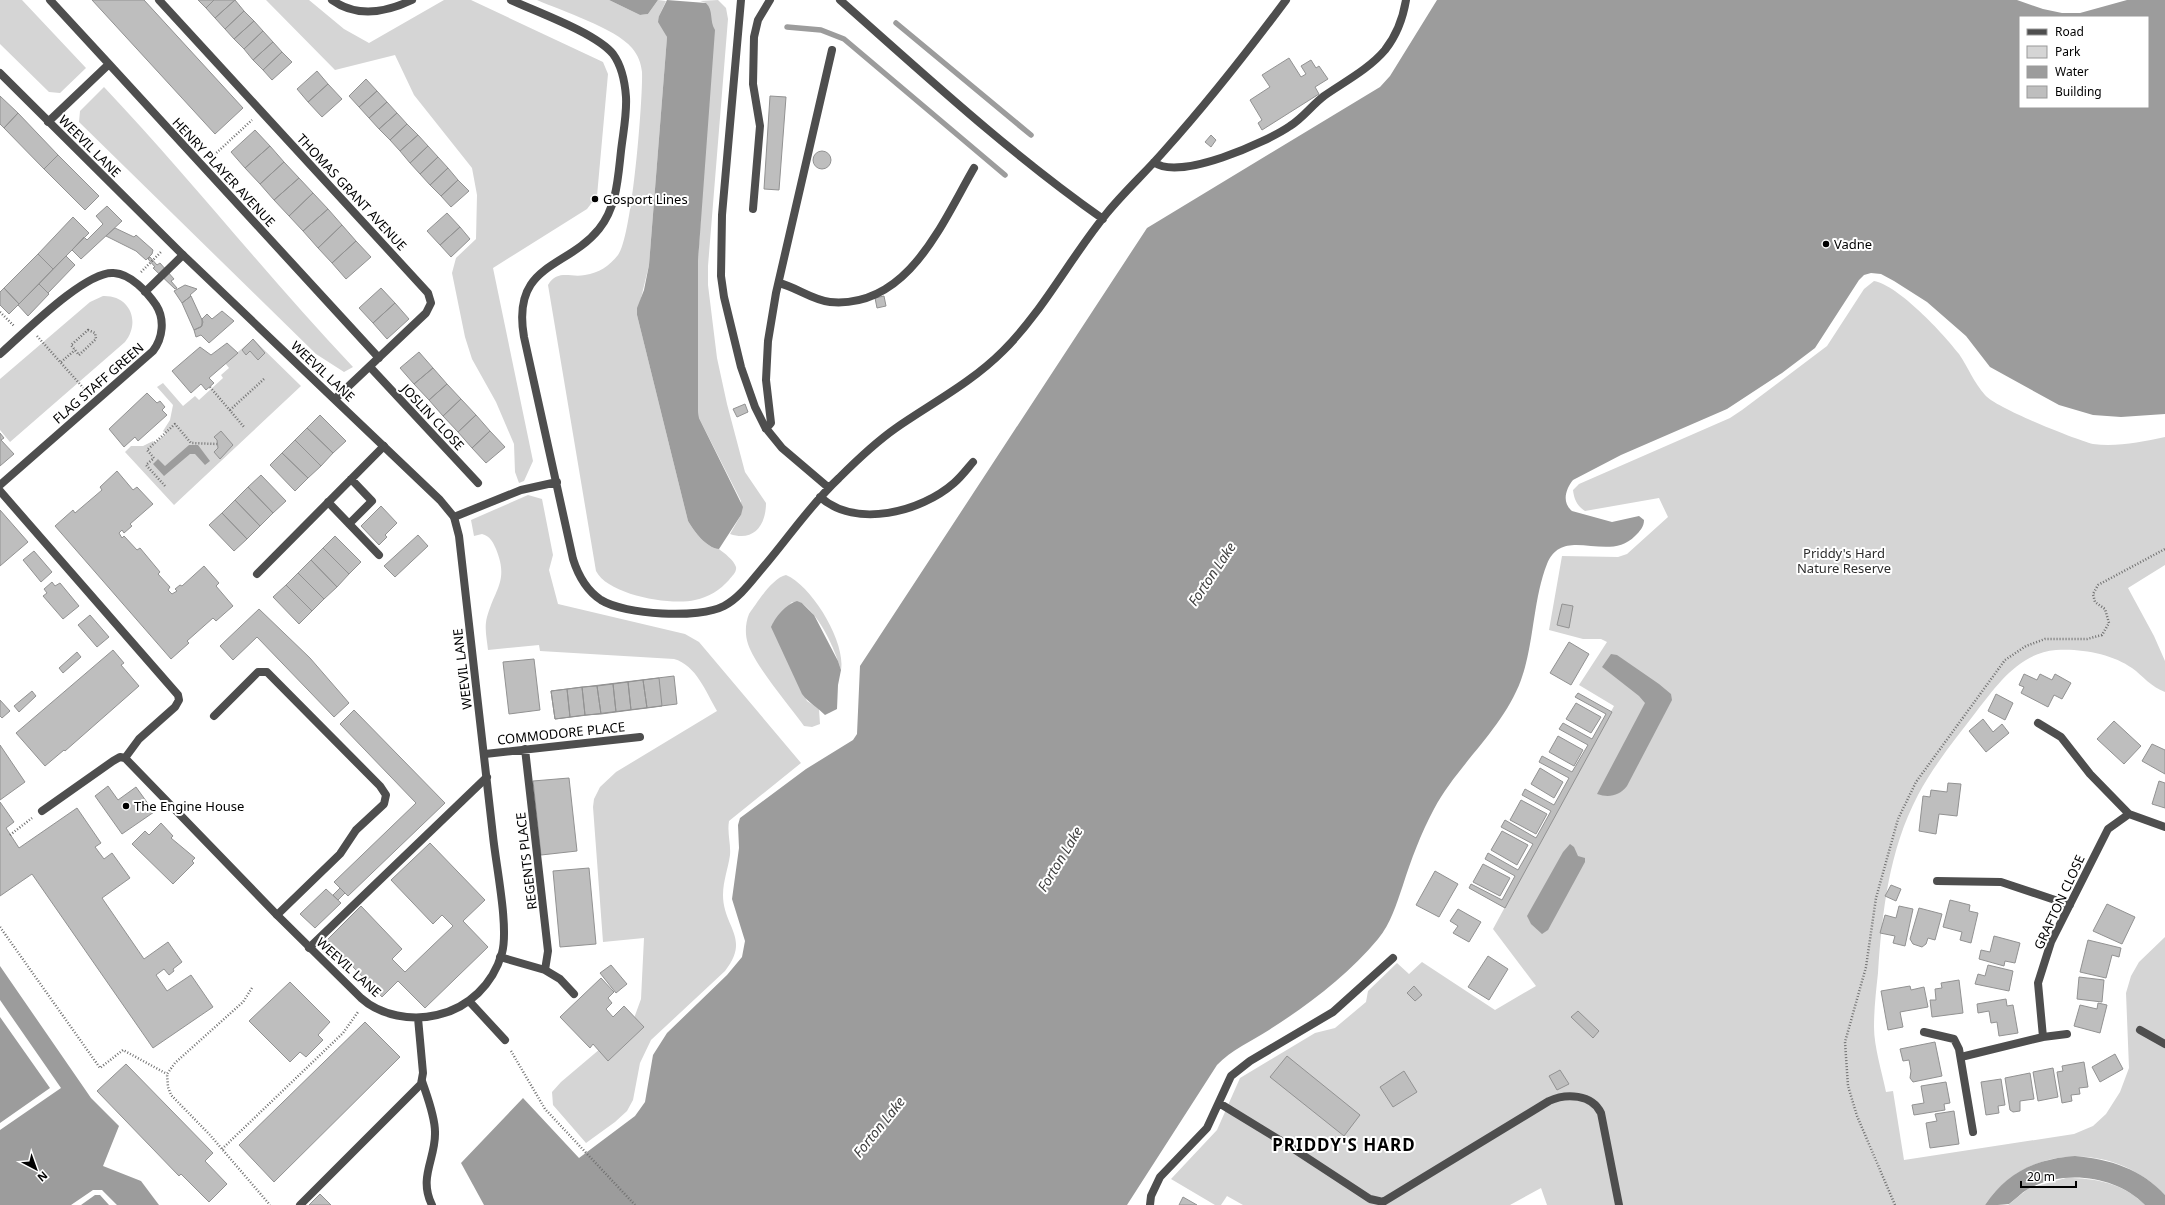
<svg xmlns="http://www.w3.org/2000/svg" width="2165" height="1205" viewBox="0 0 2165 1205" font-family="'Noto Sans',sans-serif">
<rect width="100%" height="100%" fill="#fff"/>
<!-- green -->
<path fill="#d5d5d5" d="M0,0H22L86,68L60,93L49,92L0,44Z
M266,0H309L344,29L369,43L444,0H471L603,62L608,74L597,196L587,209L493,268L533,461L524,481L519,483L515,472L514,444L496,402L472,359L465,337L452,273L456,258L476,239L477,195L472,168L414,95L395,55L335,70Z
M537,0H609L640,15L648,14L658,0L666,1L659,16L667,37L649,265L637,315L688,521C694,531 706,548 719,549C724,553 734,560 736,567C737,572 732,576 729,580C720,590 709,597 695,600C671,606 608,595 596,571L548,285C558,269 570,278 585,275C599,273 609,266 618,255C632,238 643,99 642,72C641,63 638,55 632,48C615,28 562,11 537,0Z
M718,0L726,8L728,19L708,266V285L717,358L727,404L745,472L766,503C766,525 754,542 730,534L741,515V501L699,418L698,411V261L712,26L706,3L700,1Z
M104,87C190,178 267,276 353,367L344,372L316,354L79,122L80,111Z
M1874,281C1898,285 1944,334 1959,354C1968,367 1974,383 1985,395C1996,408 2074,439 2093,444C2117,447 2141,442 2165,437V565L2128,588L2154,636L2165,661V692C2151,687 2143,676 2132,668C2113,654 2080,648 2056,650C2019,653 1997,685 1976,712C1956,738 1934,765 1918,795C1889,850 1882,912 1878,973C1876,991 1874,1009 1874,1027C1874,1047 1882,1072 1886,1092L1893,1091L1904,1160L2074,1134L2093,1126L2106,1114L2120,1092L2129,1068L2126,993L2131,976L2139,962L2165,937V1195C2115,1142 2027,1142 1985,1205H1547L1541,1188L1510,1205H1243L1227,1196L1221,1205H1215L1171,1179L1217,1130L1240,1078L1315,1033L1335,1028L1366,1002L1368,991L1397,963L1409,974L1422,962L1495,1010L1536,986L1493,929L1614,706L1579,685L1607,642L1601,639H1583L1549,630L1562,556L1618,557L1627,554L1668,517L1659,498L1585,511C1577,506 1574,499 1573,490L1579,484L1730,418L1742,410L1827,346L1864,289Z
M103,296C130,295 141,322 125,342L10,442L0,430V379L90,302Z
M253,339L301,386L174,505L125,452L131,446H143L153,441L155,443L166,434L163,431L170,420L173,405L157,387L163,383L183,406L195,396L199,400L223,378L221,375L229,368L225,363Z
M528,495L542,499L553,555L549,570L558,604L685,634L699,642L801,763L729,821C727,833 731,844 730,855C728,869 723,881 723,895C723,927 751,938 725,971L651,1040L640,1063L633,1100L627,1111L615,1122L586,1143L553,1105L552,1092L561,1082L633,1021L641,999L644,938L603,942L593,807L594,799L600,787L616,772L717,711C706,692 696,665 674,659L540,651L539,645L488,650C487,639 484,628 487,617C495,588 509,581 496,549C493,542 490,536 482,534L474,536L471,520Z
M786,575C812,586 846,642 841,670C834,647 821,618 802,603L792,602L773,623L807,701L819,709L820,724L812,727L804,726C789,705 756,667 748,644C745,635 745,624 749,614C757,603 772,578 786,575Z
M2066,1178C2096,1178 2123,1183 2145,1205H2008L2029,1188Z"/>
<!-- water -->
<path fill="#9c9c9c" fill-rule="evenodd" d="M609,0H658L648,14L640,15Z
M667,0L706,3C714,11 709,21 715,30L698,261V411L699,418L743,507L741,515L719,549C706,548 694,531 688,521L637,315V308L644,290L649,265L667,37L658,22L659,16Z
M1437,0H2017L2043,9L2062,13H2080L2127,0H2165V414L2121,417L2093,415L2059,405L1990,367L1966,336L1927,302L1894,281L1881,274L1871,273L1864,275L1859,280L1815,348L1782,373L1727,409L1621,455L1573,480C1565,490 1562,503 1572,511L1612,522L1639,516L1644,520C1644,527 1640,531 1635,536C1608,564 1563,524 1547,564C1533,599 1534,645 1521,680C1503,729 1458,764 1434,809C1421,833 1411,860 1403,885C1396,905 1391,923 1378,939C1348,975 1308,1005 1269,1030C1252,1041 1231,1050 1217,1065L1127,1205H484L461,1163L523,1098L579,1158L635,1116L645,1102L653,1055L667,1033L727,975L742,957L745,941L732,899L739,848L738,825L740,818L806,769L853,740L857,734L860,666L1147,228L1380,87L1390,76ZM2020,17H2148V107H2020Z
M189,445H198L210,461L205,465L195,454H190L164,476L153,464L158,459L165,466Z
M797,601L802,603L814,615L838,661L841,670L838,685L837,709L825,715C817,707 809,703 802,694L771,627C775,617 786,604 797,601Z
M1611,654L1617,655L1659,684L1671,694L1672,700L1627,786C1619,796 1609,798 1597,794L1645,703L1639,696L1602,667Z
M1570,844L1574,847L1578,856L1585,858V862L1548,930L1542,934L1531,924L1527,916L1563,852Z
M0,966L91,1098L119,1126L103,1166L141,1181L159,1205H0Z
M2075,1156C2110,1159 2141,1169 2165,1195V1205H2145C2116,1176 2065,1169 2028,1189C2021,1193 2016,1199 2009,1204C2004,1205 1991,1205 1985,1205C2007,1172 2036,1159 2075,1156Z"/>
<!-- pier -->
<path fill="#fff" d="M0,1000L61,1088L0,1130V1123L50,1088L0,1017Z
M93,1190H102L117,1205H109L100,1195H95L81,1205H71Z"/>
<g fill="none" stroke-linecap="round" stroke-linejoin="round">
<!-- stream -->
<path stroke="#9c9c9c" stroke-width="5.5" d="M896,23L1031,135
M787,27L821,30L844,39L1005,175"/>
</g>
<!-- building -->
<path fill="#bebebe" stroke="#929292" d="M92,0H144L243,108L215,134Z
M198,0H214L206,8Z
M214,0H235L215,18L206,8Z
M235,0L244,11L225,29L215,18Z
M244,11L254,21L234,39L225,29Z
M254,21L263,31L244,49L234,39Z
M263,31L273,42L253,60L244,49Z
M273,42L282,52L263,70L253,60Z
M282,52L292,62L272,80L263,70Z
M1289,58L1301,77L1306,74L1301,66L1311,60L1316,68L1319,66L1328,79L1315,87L1319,94L1262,130L1258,123L1262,120L1250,100L1270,87L1262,75Z
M317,71L328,84L308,102L297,89Z
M366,79L377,91L359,107L349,96Z
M328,84L342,99L322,117L308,102Z
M377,91L387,102L369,118L359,107Z
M0,96L18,113L4,128L0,124Z
M770,96L786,97L779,190L764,189Z
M387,102L397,113L379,129L369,118Z
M18,113L58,155L44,169L4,128Z
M397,113L407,124L390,140L379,129Z
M407,124L418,135L400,151L390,140Z
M255,130L270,146L245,168L231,152Z
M418,135L428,146L410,163L400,151Z
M1211,135L1216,140L1211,147L1205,142Z
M270,146L284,162L260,184L245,168Z
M428,146L438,157L420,174L410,163Z
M813 160a9 9 0 1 1 18 0a9 9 0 1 1-18 0Z
M58,155L99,196L85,210L44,169Z
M438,157L448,168L430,185L420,174Z
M284,162L299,178L274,200L260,184Z
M448,168L458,180L441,196L430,185Z
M299,178L313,193L289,216L274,200Z
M458,180L469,191L451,207L441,196Z
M313,193L328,209L303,231L289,216Z
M107,206L122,221L81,259L72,250L84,237L87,240L103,224L96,216Z
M328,209L342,225L318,248L303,231Z
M447,213L460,227L440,245L427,231Z
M73,217L89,233L53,269L38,254Z
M342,225L356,241L332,263L318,248Z
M460,227L470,239L451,257L440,245Z
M115,228L134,237L136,235L153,250L152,254L146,260L136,251L106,236Z
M356,241L371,257L346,279L332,263Z
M38,254L53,269L19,304L4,288Z
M66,256L75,265L48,293L39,284Z
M150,257L157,265L160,263L174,279L171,281L177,288L175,289L153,268L155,267L148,259Z
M39,284L49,294L28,316L18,305Z
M185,285L197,289L190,295L191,296L182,303L174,291Z
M4,288L19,304L9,314L0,305V292Z
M381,288L395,303L373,323L359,308Z
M191,296L203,322L201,327L194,330L182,303Z
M884,296L886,306L877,308L875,298Z
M395,303L409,319L387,339L373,323Z
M222,311L234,321L209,343L201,335L196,337L194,330L202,326V319L207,314L212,319Z
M253,339L265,353L258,360L250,351L246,355L242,350Z
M227,343L238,353L209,378L214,383L206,390L201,384L191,393L172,371L200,347L211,355Z
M419,352L433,368L414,384L400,368Z
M433,368L447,384L429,400L414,384Z
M447,384L461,399L443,416L429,400Z
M147,393L157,403L160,401L165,407L162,410L167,415L138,441L135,437L124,447L109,429Z
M461,399L476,415L458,432L443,416Z
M745,404L748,412L737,417L733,409Z
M320,415L346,441L333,453L307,428Z
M476,415L490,431L472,448L458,432Z
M307,428L333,453L321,466L295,440Z
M221,431L233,445L220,459L214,452L218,448L217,440L214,437Z
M490,431L505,447L486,463L472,448Z
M0,433L4,438L1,440L14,454L0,466Z
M295,440L321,466L308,478L282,453Z
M282,453L308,478L295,491L270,465Z
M117,471L133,490L137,487L153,504L130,524L132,526L124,533L122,530L119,533L122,538L124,536L137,550L140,548L160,572L158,574L170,587L168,590L172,594L177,591L175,589L180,585L182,586L204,566L219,583L216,586L233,606L216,621L213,618L187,641L189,643L171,659L55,526L73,510L75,513L102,490L100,487Z
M261,475L286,501L273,513L248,487Z
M248,487L273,513L260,526L235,500Z
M235,500L260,526L247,539L222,513Z
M381,506L397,523L385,535L387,537L379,545L361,526Z
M0,510L28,542L0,566Z
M222,513L247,539L234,551L209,525Z
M418,535L428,546L395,577L384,566Z
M335,536L361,562L349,574L323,548Z
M323,548L349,574L337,587L311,560Z
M34,551L52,572L41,582L23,560Z
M311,560L337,587L324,599L298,573Z
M298,573L324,599L312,611L286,585Z
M52,582L55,586L60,583L79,606L63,619L43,596L47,593L44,589Z
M286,585L312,611L299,624L273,597Z
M1562,604L1573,606L1569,628L1557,625Z
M259,609L310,658L349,703L334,717L257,637L233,660L220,646Z
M90,615L109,637L97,647L78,625Z
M1569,642L1589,654L1571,685L1550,673Z
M113,650L124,663L121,665L139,686L65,751L64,750L45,766L16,733Z
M77,652L81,657L63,673L59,668Z
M534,659L540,710L509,714L503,662Z
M2024,674L2037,680L2040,674L2052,680L2055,674L2071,683L2062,699L2054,695L2048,707L2021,693L2024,687L2019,685Z
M674,676L677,704L555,719L551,691Z
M659,678L662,706L647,708L643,680Z
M643,680L647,708L631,710L628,682Z
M628,682L631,710L616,712L613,684Z
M613,684L616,712L601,714L597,686Z
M597,686L601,714L585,715L582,687Z
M582,687L585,715L570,717L567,689Z
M567,689L570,717L555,719L551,691Z
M32,691L36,696L19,712L14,706Z
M1578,693L1612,712L1505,908L1469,888L1471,884L1502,900L1515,876L1485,859L1488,853L1518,870L1533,844L1501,827L1505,820L1536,838L1551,811L1522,795L1525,789L1554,805L1569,778L1539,762L1542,756L1572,772L1588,745L1559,729L1563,723L1592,739L1606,714L1575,697Z
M1996,694L2013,703L2005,720L1988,711Z
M0,700L10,711L2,718L0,716Z
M1576,703L1601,717L1591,733L1566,719Z
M354,710L445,803L348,896L334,882L416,803L340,724Z
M1983,719L1993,732L2002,724L2009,733L1986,752L1969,731Z
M2114,721L2141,746L2124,764L2097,739Z
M1558,736L1583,750L1574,766L1549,752Z
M2152,744L2165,750V774L2142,761Z
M0,745L25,782L0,800Z
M1540,768L1563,782L1554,798L1531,784Z
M569,778L577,851L541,855L533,781Z
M2159,781L2165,783V808L2152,804Z
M1948,783L1961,784L1957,816L1939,814L1936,834L1919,831L1923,796L1930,797L1931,790L1947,792Z
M108,786L118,800L136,787L154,812L122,834L95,796Z
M1521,800L1547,814L1536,834L1510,820Z
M0,802L14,822L6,828L19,848L77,808L101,843L95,847L104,859L112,853L130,878L102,898L144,959L168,942L182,962L173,969L174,971L169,975L164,969L156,975L167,991L191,975L213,1007L153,1048L32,874L0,896Z
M161,823L173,836L171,838L195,858L192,861L194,863L173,884L132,844L145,831L149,835Z
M1502,831L1528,845L1517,865L1491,850Z
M430,843L485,900L463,921L488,947L425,1008L398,981L382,997L327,940L361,906L402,949L392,959L405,972L453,926L442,915L433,924L391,880Z
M1483,864L1510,878L1500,896L1473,882Z
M589,868L596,944L560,947L553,871Z
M1435,871L1458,884L1439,917L1416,905Z
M1891,885L1901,889L1896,901L1885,896Z
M340,888L345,893L338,900L333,895Z
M326,889L341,903L315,928L300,914Z
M1950,900L1970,905L1969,911L1978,913L1971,943L1960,940L1962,932L1943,927Z
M2107,904L2135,917L2122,944L2093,931Z
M1899,906L1913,909L1905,946L1893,943L1895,936L1880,933L1885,915L1896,918Z
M1919,908L1942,914L1935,940L1928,938L1926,944L1922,947L1913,944L1910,939Z
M1458,909L1481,922L1469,942L1453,933L1458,926L1450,921Z
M1994,936L2020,943L2015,963L2005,961L2004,966L1979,959L1981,950L1990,952Z
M2088,940L2121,948L2119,957L2112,955L2106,978L2080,972Z
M1488,956L1508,969L1489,1000L1468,987Z
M611,965L627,984L616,993L600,973Z
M1988,965L2013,971L2009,991L1975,984L1978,974L1985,976Z
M2079,977L2104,980L2102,1002L2077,999Z
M601,978L614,992L608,998L612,1003L606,1009L613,1017L624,1006L644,1027L608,1061L593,1044L590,1048L560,1017Z
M1959,980L1963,1013L1932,1017L1930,1000H1936L1935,989L1942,988L1941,983Z
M290,982L330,1022L318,1035L323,1040L306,1057L300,1052L290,1062L249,1021Z
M1414,986L1422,995L1415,1001L1407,993Z
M1910,986L1911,990L1924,987L1928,1007L1900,1012L1903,1027L1888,1030L1881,991Z
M2006,999L2007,1006L2013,1005L2018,1033L1999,1036L1997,1022L1991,1023L1989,1011L1978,1013L1977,1004Z
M2098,1003L2107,1005L2100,1033L2074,1026L2080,1005L2097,1009Z
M1578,1011L1599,1031L1593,1038L1571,1017Z
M365,1022L400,1057L274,1182L239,1145Z
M1935,1042L1942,1076L1913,1082L1910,1078L1911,1071L1909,1060L1903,1061L1900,1049Z
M2115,1054L2123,1069L2100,1082L2092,1067Z
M1287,1056L1360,1115L1344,1136L1270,1077Z
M2084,1062L2088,1087L2079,1088L2080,1094L2071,1095L2072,1101L2062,1103L2057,1072L2063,1071L2062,1066Z
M126,1064L213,1153L205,1161L227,1184L209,1202L181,1174L179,1176L97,1091Z
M2053,1068L2058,1097L2038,1101L2033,1072Z
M1560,1070L1569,1084L1557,1090L1549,1076Z
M1404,1071L1417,1092L1393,1107L1380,1087Z
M2030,1073L2034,1099L2020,1101V1111L2013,1112L2010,1110L2005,1078Z
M2001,1079L2005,1105L1998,1106L1999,1113L1986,1115L1981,1082Z
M1946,1082L1950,1103L1944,1104L1945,1110L1914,1115L1912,1105L1924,1103L1921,1086Z
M1954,1111L1959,1144L1930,1148L1926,1123L1937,1121L1935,1114Z
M320,1194L331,1205H309Z
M1183,1197L1197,1205H1179Z"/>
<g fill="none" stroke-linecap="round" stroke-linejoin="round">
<!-- path -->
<path stroke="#707070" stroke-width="2.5" stroke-dasharray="1 2" stroke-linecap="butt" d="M212,157L252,120
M141,272L162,251
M0,312L14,326
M88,330L95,333L96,339L79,355L71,345Z
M37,336L87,392
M61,362L75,350
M210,387L244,427
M230,410L264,379
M165,486L146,465L154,458L147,450L175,424L191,443L217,444
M10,835L32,818
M0,927L100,1068L123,1050L167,1074
M252,988L243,1002L175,1063L167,1074L168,1087L171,1095L210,1135L270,1205
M511,1051L545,1109L635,1205
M222,1149L343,1033L358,1012
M1895,1205L1857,1116L1848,1086L1845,1042L1866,967L1876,898L1898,819L1916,782L2005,660L2026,646L2045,639H2087L2102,635L2109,623L2105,609L2095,602L2093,594L2098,585L2165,549"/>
<!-- lane -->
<path stroke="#4e4e4e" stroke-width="8" d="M332,0C357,18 387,12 412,0
M511,0C537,12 596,33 613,54C621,65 625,83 626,97C627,115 623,133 621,151C618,177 617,207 599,229C567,269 511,263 524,337L573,559C578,575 586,590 601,600C625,615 699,619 724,606C739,598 750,583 760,571C787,540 809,506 839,478C857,460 876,442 896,428C932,403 971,383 1003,351C1044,310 1070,258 1107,213C1125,191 1146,172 1165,150C1208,102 1248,51 1286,0
M741,0L722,215L721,276L724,297L741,367L755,407L765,427L782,448L829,488
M840,0C925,75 1009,153 1103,219
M1154,162C1178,182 1267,142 1290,126C1303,118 1312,105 1324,96C1344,82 1369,69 1385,50C1396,36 1403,18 1406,0
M753,209L760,126L753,84L754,37L758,20L770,0
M779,283C796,287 812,300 830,302C908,309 942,223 974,168
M145,292L183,255
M0,354C23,334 86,270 114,273C131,274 147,292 156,305C165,319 163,338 153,351L0,485
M766,429L771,423L766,380L768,341L776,293L832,50
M0,491L178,695L179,700L175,707L139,739L125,758
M820,497C856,529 921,512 954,483C961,477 967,469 973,462
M328,502L379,555
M454,517L521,490L557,482
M349,524L372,501L351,479
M257,574L384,446
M214,716L258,672H267L380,786L386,795L384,804L356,830L340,854L277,915
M525,749L548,951L545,970L560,979L574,994
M485,754L640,737
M309,948L487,777
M500,957L545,970
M2140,1030L2165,1044
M1924,1032L1954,1039L1959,1049L1973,1132
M422,1081C427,1096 435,1116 435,1132C436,1159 418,1177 432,1205
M1219,1103L1286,1144L1370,1199L1383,1202L1549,1101C1566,1093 1592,1094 1601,1113L1619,1205
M1150,1205L1151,1196L1160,1177L1207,1128L1231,1076L1250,1061L1333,1012L1393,958"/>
<!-- street -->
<path stroke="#4e4e4e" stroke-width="8" d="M50,0L109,64
M159,0L428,293L431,303L426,313L335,399
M0,73L183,255L440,500L454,517L459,536C470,636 482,736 493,836C496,866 509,927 502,953C493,984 469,1008 437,1015C412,1021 381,1016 361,998L277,915L125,758L120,757L113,761L42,811
M48,122L109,64L379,358
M370,367L478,483
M2038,723L2061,737L2090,774L2129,814L2165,827
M1937,881L2001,882L2070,905
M469,1001L505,1040
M2067,1034L2043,1037L2038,983L2051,942L2108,829L2129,814
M1961,1057L2043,1037
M300,1205L421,1084L423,1073L418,1018"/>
</g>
<!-- markers -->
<g fill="#000" stroke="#fff" stroke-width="1.5">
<circle cx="595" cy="199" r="4"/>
<circle cx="1826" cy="244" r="4"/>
<circle cx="126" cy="806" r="4"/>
</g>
<g text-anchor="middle" stroke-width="4" stroke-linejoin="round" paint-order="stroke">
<!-- street labels -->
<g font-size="13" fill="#000" stroke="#fff">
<text transform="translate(90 146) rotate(45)" y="5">WEEVIL LANE</text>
<text transform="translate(224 172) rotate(47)" y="5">HENRY PLAYER AVENUE</text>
<text transform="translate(352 192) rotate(47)" y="5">THOMAS GRANT AVENUE</text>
<text transform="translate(323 371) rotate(43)" y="5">WEEVIL LANE</text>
<text transform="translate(98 383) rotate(-41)" y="5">FLAG STAFF GREEN</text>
<text transform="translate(433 417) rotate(47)" y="5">JOSLIN CLOSE</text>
<text transform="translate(462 669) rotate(-97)" y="5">WEEVIL LANE</text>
<text transform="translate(561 733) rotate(-6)" y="5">COMMODORE PLACE</text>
<text transform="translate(526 861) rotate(-97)" y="5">REGENTS PLACE</text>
<text transform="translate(2059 902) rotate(-65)" y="5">GRAFTON CLOSE</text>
<text transform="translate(349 967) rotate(42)" y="5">WEEVIL LANE</text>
</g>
<!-- poi labels -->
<g font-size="13" fill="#000" stroke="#fff" text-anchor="start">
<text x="603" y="204">Gosport Lines</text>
<text x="1834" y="249">Vadne</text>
<text x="134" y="811">The Engine House</text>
</g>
<!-- park labels -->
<g font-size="13" fill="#2c2c2c" stroke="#fff">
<text x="1844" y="558">Priddy's Hard<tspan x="1844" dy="15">Nature Reserve</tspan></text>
</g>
<!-- water labels -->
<g font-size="14" font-style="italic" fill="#3d3d3d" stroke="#fff">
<text transform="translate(1212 574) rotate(-56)" y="5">Forton Lake</text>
<text transform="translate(1060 859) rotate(-59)" y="5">Forton Lake</text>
<text transform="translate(879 1127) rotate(-51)" y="5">Forton Lake</text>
</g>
<!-- district labels -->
<g font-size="17" font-weight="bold" letter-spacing="1" fill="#000" stroke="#fff">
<text x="1344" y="1151">PRIDDY'S HARD</text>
</g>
</g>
<!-- legend -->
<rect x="2019" y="16" width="130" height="92" fill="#ffffff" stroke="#999999"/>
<rect x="2027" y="29" width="20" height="6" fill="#4e4e4e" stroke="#999999"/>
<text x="2055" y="36" font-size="12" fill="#000000">Road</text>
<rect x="2027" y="46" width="20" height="12" fill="#d5d5d5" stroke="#999999"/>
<text x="2055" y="56" font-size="12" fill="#000000">Park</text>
<rect x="2027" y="66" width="20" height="12" fill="#9c9c9c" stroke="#999999"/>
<text x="2055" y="76" font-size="12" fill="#000000">Water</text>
<rect x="2027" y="86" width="20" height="12" fill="#bebebe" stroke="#999999"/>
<text x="2055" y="96" font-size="12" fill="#000000">Building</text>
<!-- north arrow -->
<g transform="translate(36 1169) rotate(139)" stroke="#ffffff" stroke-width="3" paint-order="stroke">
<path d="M0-3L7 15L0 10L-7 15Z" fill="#000000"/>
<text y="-6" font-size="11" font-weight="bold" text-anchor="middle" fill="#000000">N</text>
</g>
<!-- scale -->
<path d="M2021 1181v6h55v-6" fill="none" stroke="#000000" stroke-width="2"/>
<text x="2027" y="1181" font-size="12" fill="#000000" stroke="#ffffff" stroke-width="3" paint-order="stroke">20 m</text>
</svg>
